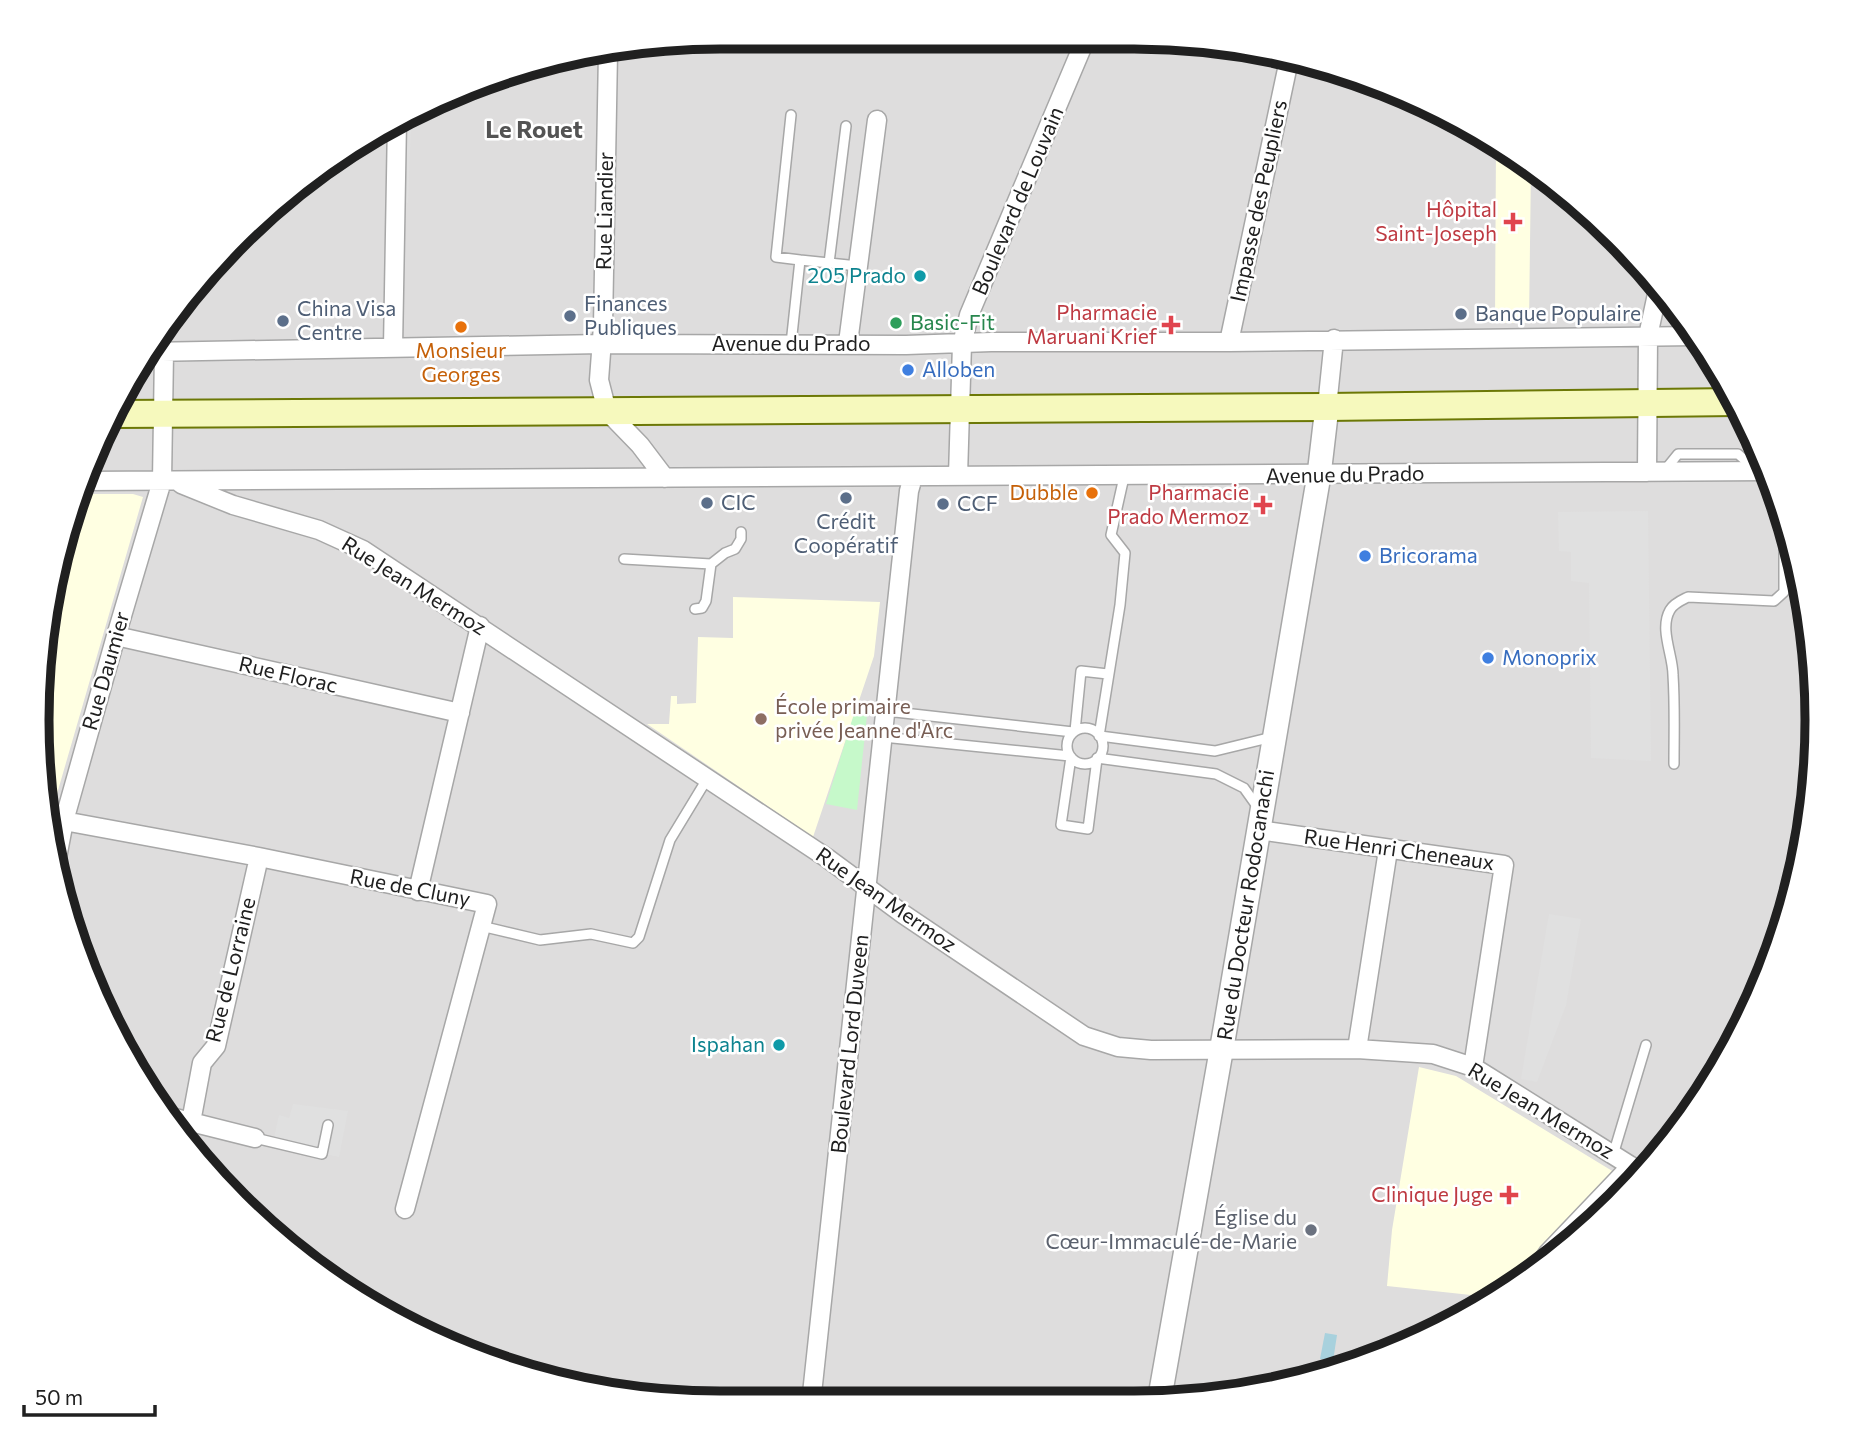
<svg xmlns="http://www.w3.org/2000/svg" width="1854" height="1440" viewBox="0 0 1854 1440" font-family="Commissioner,sans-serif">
<rect width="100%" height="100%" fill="#f1ede7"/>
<!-- residential -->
<path fill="#dedddd" d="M720,37L1178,38L1353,73L1475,128L1550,178L1648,270L1726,378L1781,500L1811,630L1816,764L1794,896L1747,1022L1676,1136L1585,1233L1476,1312L1353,1367L1179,1402L720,1403L587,1390L458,1351L340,1288L207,1171L128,1062L60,897L37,720L60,544L128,379L237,237L378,128L543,60Z"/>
<!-- education -->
<path fill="#ffffe2" d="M1496,142L1531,166L1529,323H1495Z
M80,494H133L143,497L50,818L37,720L60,544Z
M733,597L880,602L874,656L813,837L647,724H669L671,696H677V704L696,703L698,637L733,638Z
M1419,1067L1456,1076L1632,1183L1585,1233L1469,1314L1471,1295L1387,1286L1392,1230Z"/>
<!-- park -->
<path fill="#c6f9ca" d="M854,714L867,715L857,810L826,804Z"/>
<!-- parking -->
<path fill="#e0e0e0" d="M402,121L411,124L408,203L400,199Z
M1648,511L1651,761L1591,758L1589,583L1571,581V552L1559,551L1558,512Z
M1549,914L1581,919L1566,1005L1537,1082L1521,1079Z
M293,1104L348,1111L339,1157L273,1143L279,1115L289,1118Z"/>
<!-- water -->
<path fill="#a8d1dd" d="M1325,1333L1337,1335L1333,1361L1320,1359Z"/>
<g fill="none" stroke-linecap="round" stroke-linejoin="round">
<!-- service casing -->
<g stroke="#a7a7a7" stroke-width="12">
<path id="service" d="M791,115L776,257L800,260
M829,263L846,126
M791,344L800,260L858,266
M1665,470L1678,454H1738L1756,470
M624,559L711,564
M1795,560V593L1804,601
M695,609L702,608L706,601L711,564L725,553L735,549L741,539V532
M886,711L1073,732
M1067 746a18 18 0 1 1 36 0a18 18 0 1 1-36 0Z
M1075,731L1081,671L1108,674
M1099,736L1120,605L1125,553L1111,535L1124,477
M1100,736L1215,751L1272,737
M883,737L1070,756
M1071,757L1061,825L1088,829L1097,759
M1097,758L1216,774L1244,788L1259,809
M1674,764C1674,734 1675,705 1673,675C1673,655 1659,629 1670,610C1674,603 1682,600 1688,597L1774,601L1784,592V527
M481,926L540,940L591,934L633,943L639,937L670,840L707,779
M255,1138L322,1154L328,1125
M1613,1155L1646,1045"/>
</g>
<!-- minor casing -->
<g stroke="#a7a7a7" stroke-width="21">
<path id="minor" d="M608,52L603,326L599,380L607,411L640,445L665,478
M1229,342L1289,60
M848,343L877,120
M393,348L397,121
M149,352L602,344L906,345L991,342H1229L1695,336
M1327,407L1334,339
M1647,472L1648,336L1659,285
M958,476L962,344L969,315L1086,38
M86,481L1768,471
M181,484L233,505L319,530L363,550L827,858L903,914L1084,1036L1118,1047L1151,1050L1357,1049L1433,1054L1473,1067L1642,1173
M116,636L460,713
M64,821L259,857L487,904L405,1209
M1258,830L1504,865L1473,1067
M56,863L64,821L116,636L162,481L164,352
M418,891L480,626
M1357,1049L1388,850
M167,1116L255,1138
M191,1122L202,1063L216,1046L259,857
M1539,1266L1548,1253L1631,1166
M811,1403L909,491L913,477"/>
</g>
<!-- tertiary casing -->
<g stroke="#a7a7a7" stroke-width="26">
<path id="tertiary" d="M1159,1402L1224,1035L1319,475L1327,407"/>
</g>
<!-- secondary casing -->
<g stroke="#6c7806" stroke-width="30">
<path id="secondary" d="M113,414L1327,407L1736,402"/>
</g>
<!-- service -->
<use href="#service" stroke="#fff" stroke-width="9"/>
<!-- minor -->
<use href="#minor" stroke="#fff" stroke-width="18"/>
<!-- tertiary -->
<use href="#tertiary" stroke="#fff" stroke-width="23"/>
<!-- secondary -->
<use href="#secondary" stroke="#f6f9bd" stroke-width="26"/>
</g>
<!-- markers -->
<g fill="#e0444e" stroke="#fff" stroke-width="2.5">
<path d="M1509.5 211.5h7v7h7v7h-7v7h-7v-7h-7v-7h7z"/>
<path d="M1167.5 314.5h7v7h7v7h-7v7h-7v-7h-7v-7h7z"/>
<path d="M1259.5 494.5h7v7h7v7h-7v7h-7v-7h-7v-7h7z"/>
<path d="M1505.5 1184.5h7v7h7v7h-7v7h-7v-7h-7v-7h7z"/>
</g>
<g fill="#0f9aa8" stroke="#fff" stroke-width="2.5">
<circle cx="920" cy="276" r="7"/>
<circle cx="779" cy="1045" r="7"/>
</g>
<g fill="#5c6f8a" stroke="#fff" stroke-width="2.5">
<circle cx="1461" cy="314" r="7"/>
<circle cx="570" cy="316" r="7"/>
<circle cx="283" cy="321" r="7"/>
<circle cx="846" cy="498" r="7"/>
<circle cx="707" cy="503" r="7"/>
<circle cx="943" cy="504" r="7"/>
</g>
<circle fill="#2e9e5b" stroke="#fff" stroke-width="2.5" cx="896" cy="323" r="7"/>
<g fill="#e8710a" stroke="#fff" stroke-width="2.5">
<circle cx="461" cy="327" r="7"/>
<circle cx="1092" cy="493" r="7"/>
</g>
<g fill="#3f7fe0" stroke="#fff" stroke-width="2.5">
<circle cx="908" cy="370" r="7"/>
<circle cx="1365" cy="556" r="7"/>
<circle cx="1488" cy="658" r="7"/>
</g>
<circle fill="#8d6e63" stroke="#fff" stroke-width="2.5" cx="761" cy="719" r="7"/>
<circle fill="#6b7280" stroke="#fff" stroke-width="2.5" cx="1311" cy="1230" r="7"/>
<g text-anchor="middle" stroke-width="5" stroke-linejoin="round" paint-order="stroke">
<!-- street labels -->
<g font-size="21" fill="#202020" stroke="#fff">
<text transform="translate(1018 201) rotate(-67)" y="7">Boulevard de Louvain</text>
<text transform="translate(1259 201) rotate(-78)" y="7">Impasse des Peupliers</text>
<text transform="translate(605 211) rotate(-89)" y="7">Rue Liandier</text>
<text x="791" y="351">Avenue du Prado</text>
<text transform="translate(1345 475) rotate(-1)" y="7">Avenue du Prado</text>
<text transform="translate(414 586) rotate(32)" y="7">Rue Jean Mermoz</text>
<text transform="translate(106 671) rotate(-74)" y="7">Rue Daumier</text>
<text transform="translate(288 675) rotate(13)" y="7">Rue Florac</text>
<text transform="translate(1399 850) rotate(8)" y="7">Rue Henri Cheneaux</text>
<text transform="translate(410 888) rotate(11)" y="7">Rue de Cluny</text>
<text transform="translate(886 900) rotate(35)" y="7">Rue Jean Mermoz</text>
<text transform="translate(1246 905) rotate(-81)" y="7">Rue du Docteur Rodocanachi</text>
<text transform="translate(231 970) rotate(-76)" y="7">Rue de Lorraine</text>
<text transform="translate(850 1044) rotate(-84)" y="7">Boulevard Lord Duveen</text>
<text transform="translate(1541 1111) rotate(31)" y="7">Rue Jean Mermoz</text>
</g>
<!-- health labels -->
<g font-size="21" fill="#be3a42" stroke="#fff" text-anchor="end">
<text x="1497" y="217">Hôpital<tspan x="1497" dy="24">Saint-Joseph</tspan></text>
<text x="1157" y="320">Pharmacie<tspan x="1157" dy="24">Maruani Krief</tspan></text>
<text x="1249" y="500">Pharmacie<tspan x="1249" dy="24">Prado Mermoz</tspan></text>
<text x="1493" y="1202">Clinique Juge</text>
</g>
<!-- culture labels -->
<g font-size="21" fill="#0d838f" stroke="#fff" text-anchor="end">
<text x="906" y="283">205 Prado</text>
<text x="765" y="1052">Ispahan</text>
</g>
<!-- service labels -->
<g font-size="21" fill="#4e5e75" stroke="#fff" text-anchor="start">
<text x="584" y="311">Finances<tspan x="584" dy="24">Publiques</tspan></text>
<text x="297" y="316">China Visa<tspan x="297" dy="24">Centre</tspan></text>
<text x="1475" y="321">Banque Populaire</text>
<text x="721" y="510">CIC</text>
<text x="957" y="511">CCF</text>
<text x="846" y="529" text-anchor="middle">Crédit<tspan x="846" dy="24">Coopératif</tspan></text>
</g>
<!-- leisure labels -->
<g font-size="21" fill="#27864d" stroke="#fff" text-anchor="start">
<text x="910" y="330">Basic-Fit</text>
</g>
<!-- food labels -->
<g font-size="21" fill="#c56008" stroke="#fff">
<text x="461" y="358">Monsieur<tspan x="461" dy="24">Georges</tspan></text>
<text x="1078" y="500" text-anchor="end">Dubble</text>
</g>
<!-- shop labels -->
<g font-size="21" fill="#366cbe" stroke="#fff" text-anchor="start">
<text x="922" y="377">Alloben</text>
<text x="1379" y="563">Bricorama</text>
<text x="1502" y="665">Monoprix</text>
</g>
<!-- education labels -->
<g font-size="21" fill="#785e54" stroke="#fff" text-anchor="start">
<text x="775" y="714">École primaire<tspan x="775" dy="24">privée Jeanne d'Arc</tspan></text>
</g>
<!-- worship labels -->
<g font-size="21" fill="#5b616d" stroke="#fff" text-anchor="end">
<text x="1297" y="1225">Église du<tspan x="1297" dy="24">Cœur-Immaculé-de-Marie</tspan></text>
</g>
<!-- quarter labels -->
<g font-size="24" font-weight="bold" fill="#535353" stroke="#fff">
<text x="534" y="138">Le Rouet</text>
</g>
</g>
<!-- crop -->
<path d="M0 0H1854V1440H0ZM720 49H1134A671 671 0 0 1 1805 720V720A671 671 0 0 1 1134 1391H720A671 671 0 0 1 49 720V720A671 671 0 0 1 720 49Z" fill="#fff" fill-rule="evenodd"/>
<path fill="none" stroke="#202020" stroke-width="9" d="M720 49H1134A671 671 0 0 1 1805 720V720A671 671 0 0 1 1134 1391H720A671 671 0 0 1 49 720V720A671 671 0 0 1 720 49Z"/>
<!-- scale -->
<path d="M24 1405v10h131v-10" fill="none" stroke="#202020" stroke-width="3.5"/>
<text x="35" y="1405" font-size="21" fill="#202020" stroke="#ffffff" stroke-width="5" paint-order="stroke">50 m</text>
</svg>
